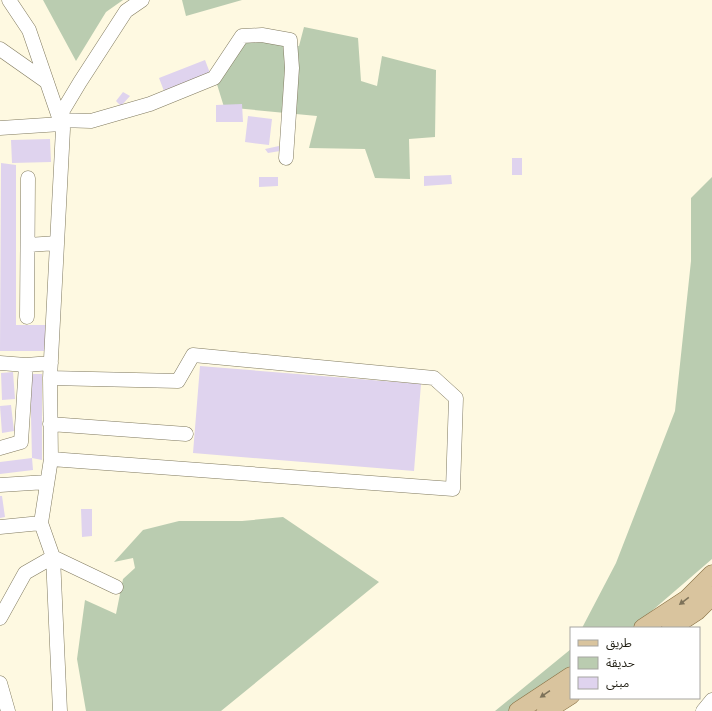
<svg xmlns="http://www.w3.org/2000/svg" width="712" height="711" viewBox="0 0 712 711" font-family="Overpass,'Noto Sans Arabic',sans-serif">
<rect width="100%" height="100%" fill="#fef9e1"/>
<!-- green -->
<path fill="#baccb0" d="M43,0H123L106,12L76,61Z
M182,0H242L186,16Z
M304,27L358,38L361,81L377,86L382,56L436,70L435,137L409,139L410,179L375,178L365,149L309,148L317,116L224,107L216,81L248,40L299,46Z
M712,177V559L632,628H582L616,563L675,411L691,261V198Z
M283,517L379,582L221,711H86L77,659L85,600L116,614L123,579L135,568L133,558L114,562L143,530L179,521H242Z
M571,649V676L522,711H495Z"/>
<!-- building -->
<path fill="#dfd3ee" d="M205,60L210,73L164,91L159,78Z
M123,92L130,96L121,106L116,101Z
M242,104L243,122H216V105Z
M248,116L272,119L269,145L245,142Z
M50,139L51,162L12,163L11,140Z
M279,146L280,151L268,153L265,149Z
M512,158H522V175H512Z
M1,163L16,165V325H48V351H0Z
M451,175L452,184L424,186V176Z
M259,177H278V186L259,187Z
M200,366L421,384L414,471L193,453Z
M13,372L15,399L2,400L1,373Z
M30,374H42V460L32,458Z
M11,405L14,431L2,433L0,406Z
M32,458L33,470L0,474V462Z
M0,496H2L5,517L0,518Z
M81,509H92V536L82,537Z"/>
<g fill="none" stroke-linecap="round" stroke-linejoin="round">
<!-- minor casing -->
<g stroke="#807a5f" stroke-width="15">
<path id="minor" d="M9,0L29,30L63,129L50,378L51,459L41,523L53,557L60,711
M0,49L47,82
M59,117L80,82L126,11L142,0
M60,120L91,121L150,104L214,78L242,36L262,35L290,40L292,68L286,158
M0,128L61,124
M28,245L57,243
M27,317L28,178
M0,363L26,365
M50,378L178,381L193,355L434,378L456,398L453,489L51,459
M50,424L186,434
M0,448L21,442L26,365L51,363
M0,485L47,482
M0,527L41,523
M0,618L25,573L53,557L116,587
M0,683L8,711
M703,711L712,700"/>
</g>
<!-- major casing -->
<g stroke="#887044" stroke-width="19">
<path id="major" d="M643,628L687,599L712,574
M671,628L697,611L712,596
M518,711L571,676
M546,711L571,695"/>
</g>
<!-- minor -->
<use href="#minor" stroke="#fff" stroke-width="14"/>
<!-- major -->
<use href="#major" stroke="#d9c49e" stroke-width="18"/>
</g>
<!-- one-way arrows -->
<defs><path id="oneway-solid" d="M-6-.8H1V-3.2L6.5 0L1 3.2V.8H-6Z"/></defs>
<g fill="#7d7259">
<use href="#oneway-solid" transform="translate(684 601) rotate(143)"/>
<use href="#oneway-solid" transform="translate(545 694) rotate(146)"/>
</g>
<!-- legend -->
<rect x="570" y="627" width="130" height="72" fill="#ffffff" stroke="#a6a5a1"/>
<rect x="578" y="640" width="20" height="6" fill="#d9c49e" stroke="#a6a5a1"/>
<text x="606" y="647" font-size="12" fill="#211f14">طريق</text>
<rect x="578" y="657" width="20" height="12" fill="#baccb0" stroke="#a6a5a1"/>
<text x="606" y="667" font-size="12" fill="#211f14">حديقة</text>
<rect x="578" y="677" width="20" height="12" fill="#dfd3ee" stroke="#a6a5a1"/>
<text x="606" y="687" font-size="12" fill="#211f14">مبنى</text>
</svg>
